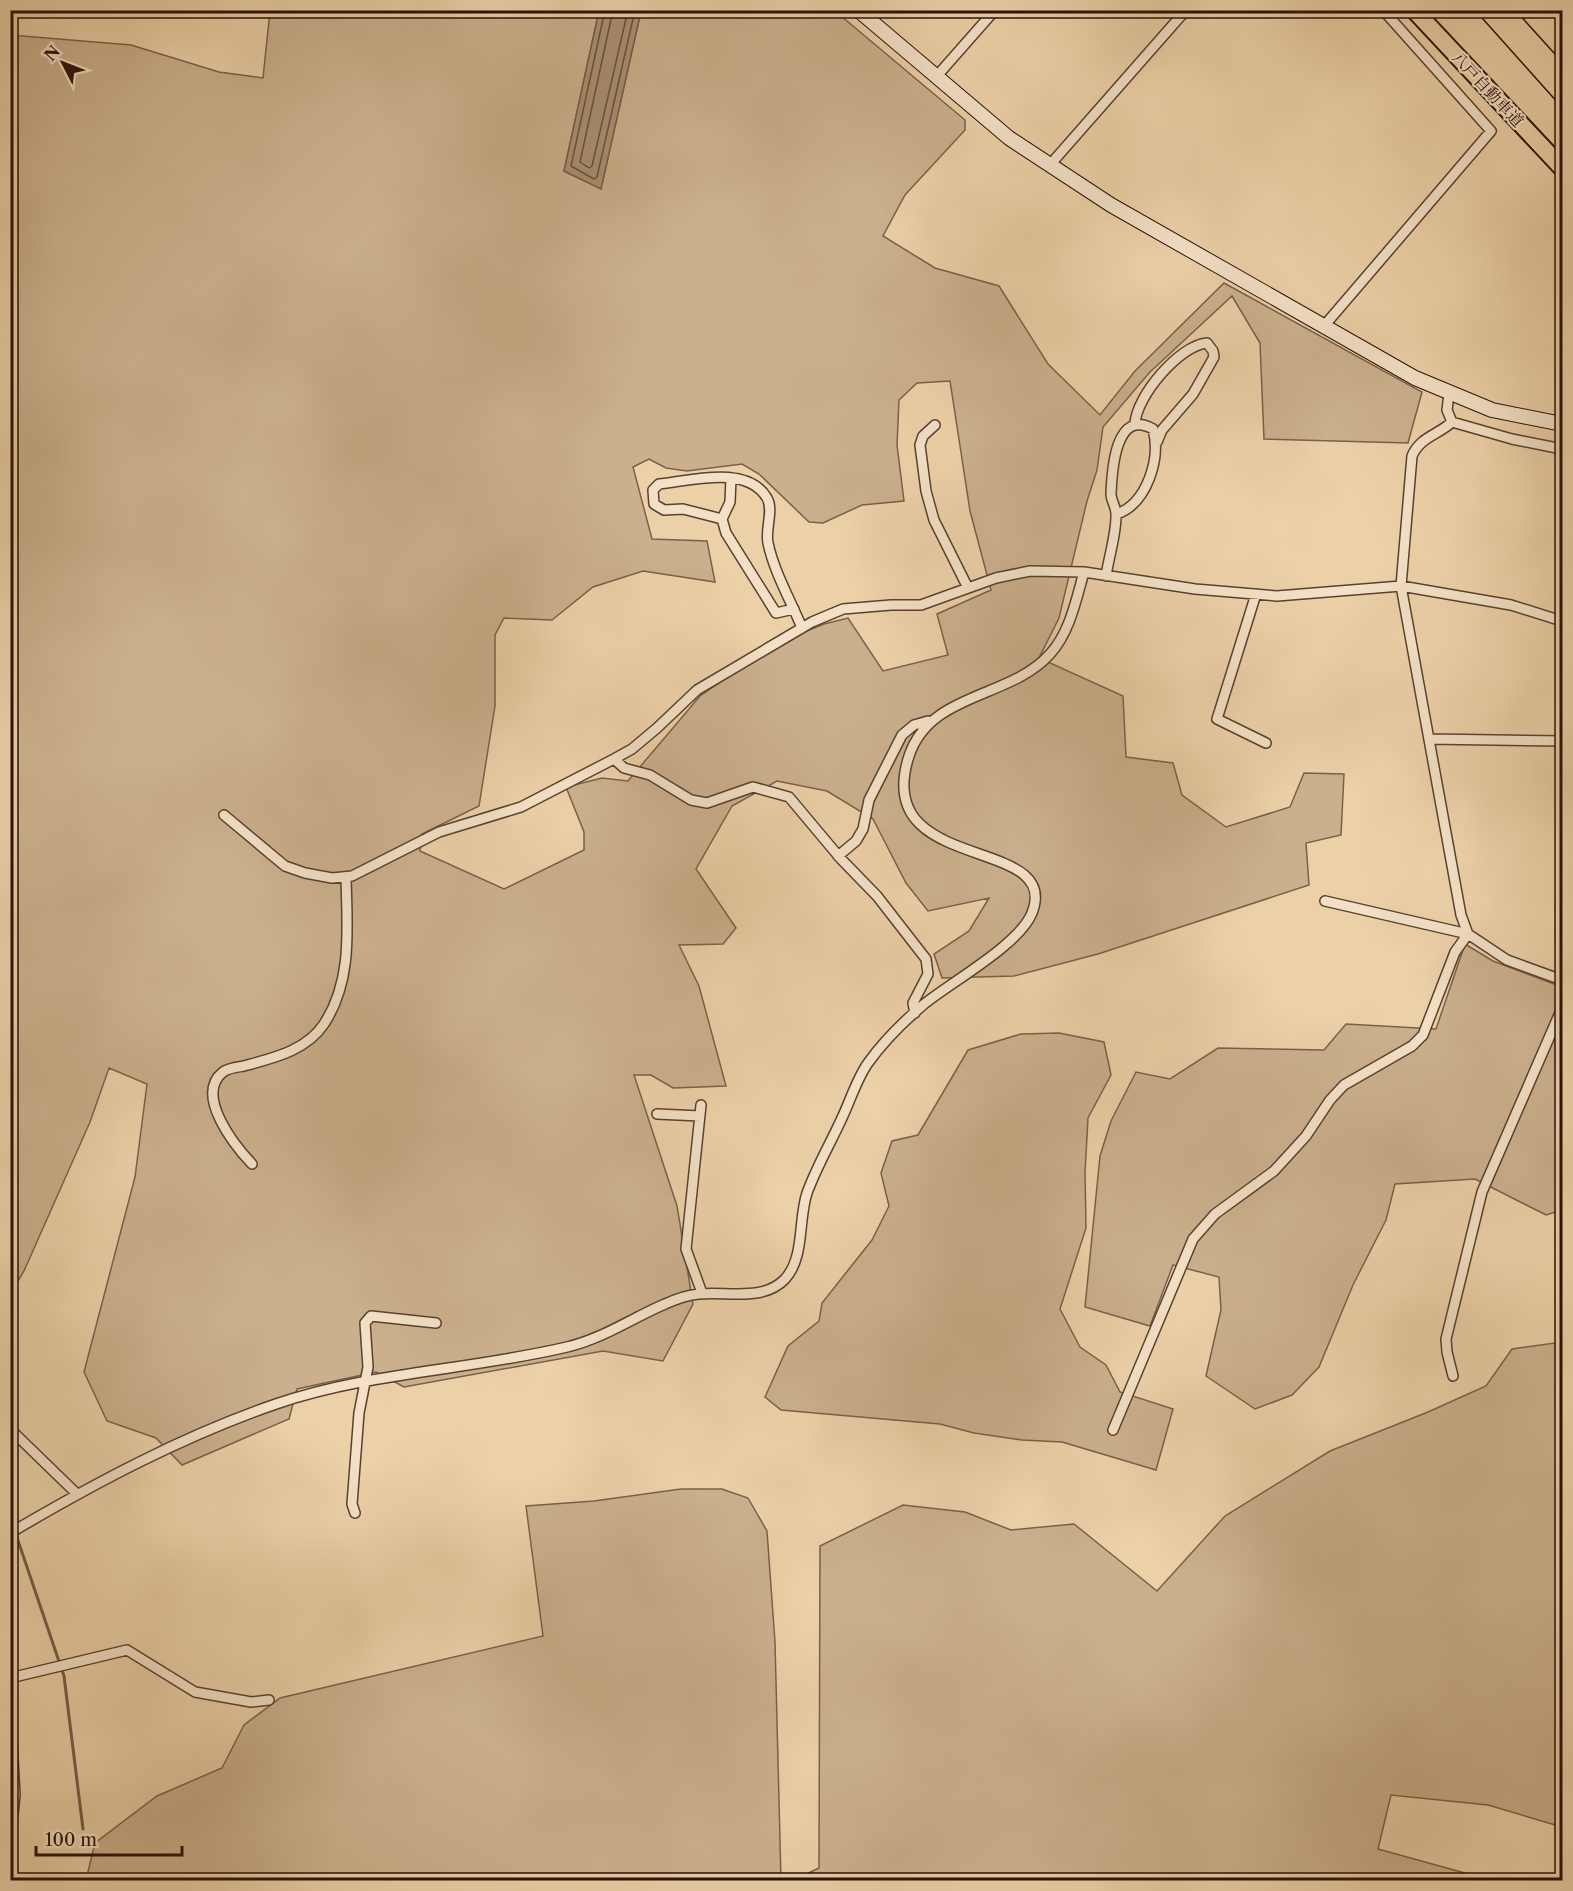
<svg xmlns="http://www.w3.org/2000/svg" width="1573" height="1891" viewBox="0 0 1573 1891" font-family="'Libre Caslon Text','Noto Serif JP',serif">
<rect width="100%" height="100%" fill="#ecd0a8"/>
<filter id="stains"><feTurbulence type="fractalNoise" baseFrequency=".00333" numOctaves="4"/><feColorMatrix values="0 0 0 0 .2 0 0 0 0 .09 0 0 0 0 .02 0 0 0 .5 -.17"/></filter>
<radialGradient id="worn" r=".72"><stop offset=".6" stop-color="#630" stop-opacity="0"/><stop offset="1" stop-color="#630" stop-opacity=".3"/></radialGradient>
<!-- green -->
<path fill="#cbb08d" stroke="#7a604a" stroke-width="1.5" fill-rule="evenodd" d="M270,11H599L564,171L601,189L641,11H835L965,120V130L905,195L883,236L935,268L999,286L1048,364L1100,415L1135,371L1224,283L1422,392L1408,443L1264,439L1260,343L1232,296L1150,372L1103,427L1097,470L1087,501L1059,618L1039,658L1123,696L1126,757L1173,763L1182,795L1226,827L1290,807L1304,773L1344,774L1341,835L1306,843L1309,885L1098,954L1014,976L942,978L934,954L969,931L989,898L928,911L906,883L873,819L827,791L777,781L732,806L696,869L736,928L723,944L679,945L699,986L726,1086L673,1088L651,1075H634L677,1206L693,1304L663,1361L603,1351L404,1387L376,1372L297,1389L289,1419L182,1465L156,1438L107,1421L84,1372L135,1177L147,1084L109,1068L90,1122L24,1271L11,1293V35L131,45L219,72L263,78ZM950,381L970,511L991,590L937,614L948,655L883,671L848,618L824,624L777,643L700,696L628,781L602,778L566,787L584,832V850L504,889L420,851L422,834L479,806L495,706V635L504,618L552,620L593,587L643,571L715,582L707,541L652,539L633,467L649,459L666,468L687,471L742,464L759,474L809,522L823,523L862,505L904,501L897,445L899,400L917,383Z
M1465,944L1493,961L1562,987V1210L1546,1215L1475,1179L1395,1184L1386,1220L1353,1285L1319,1367L1292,1395L1255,1409L1206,1376L1221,1310L1219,1277L1173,1265L1150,1326L1085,1307L1100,1156L1111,1121L1136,1072L1170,1079L1218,1048L1324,1050L1346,1024L1436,1029Z
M1059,1033L1104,1042L1111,1075L1088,1118L1085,1173L1086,1228L1060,1309L1080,1347L1106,1365L1120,1392L1173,1409L1156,1470L1062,1442L1022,1440L974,1433L940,1424L781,1410L765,1397L788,1346L819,1321L822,1303L872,1240L889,1206L881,1173L892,1141L918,1135L968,1050L1021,1034Z
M1562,1342V1827L1488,1805L1391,1795L1378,1849L1490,1880H794L819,1868L820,1546L903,1505L965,1512L1011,1530L1074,1524L1157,1591L1225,1516L1330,1451L1428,1412L1486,1386L1512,1349Z
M681,1489H722L748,1498L767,1531L775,1642L781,1880H86L95,1843L157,1796L222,1768L244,1725L280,1698L543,1636L526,1506L594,1501Z"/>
<!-- water -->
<path fill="#a98f71" stroke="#755d47" stroke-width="1.5" d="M599,11H641L601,189L564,171Z"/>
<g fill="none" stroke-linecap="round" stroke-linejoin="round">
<!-- shore -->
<path stroke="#68503c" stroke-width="1.5" d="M605,10L571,166L594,179L597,177L635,10
M613,10L580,162L589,168L592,166L628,10"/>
<!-- stream -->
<path stroke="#755d47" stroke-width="3" d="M10,1517L64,1676L83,1829"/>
<!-- street casing -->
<g stroke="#59412f" stroke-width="12">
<path id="street" d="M936,77L995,10
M1049,166L1186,10
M1324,326L1491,131L1383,10
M1449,394L1447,410L1452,422L1512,439L1562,449
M1452,422C1438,435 1420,437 1412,456L1401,586L1461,915L1468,934
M1135,424C1136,396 1180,345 1207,343L1213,351L1214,357L1193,394L1162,430L1157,442
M935,425L923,436L920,445L926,491L934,520L968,588
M731,478L730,502L722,519L726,533L776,613L794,609
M722,519L683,509L664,510L654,504L653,490L659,484C690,481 747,464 767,498C774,510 765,529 768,543C774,572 791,601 802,628
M1106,576C1109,556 1116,535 1116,516C1117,508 1111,501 1111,494C1112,468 1116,408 1153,429C1161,459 1147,503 1117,514
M1256,594L1217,719L1266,743
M1430,739L1562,741
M614,759L624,768L650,775L691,800L707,803L753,787L789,797L841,859L877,896L926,959L928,974L913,1003L915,1013
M224,815L285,866L305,873L332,878L352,876L439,832L521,807L614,759L632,749L657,728L697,690L812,622L843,609L891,605H921L996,578L1030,571L1084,572L1195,589L1277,596L1401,586L1511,605L1562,621
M838,856L856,841L863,829L869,800L902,735L914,725L928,721
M1325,901L1468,934L1507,960L1562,980
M701,1105L686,1249L702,1293
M657,1114L700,1116
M252,1164C235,1146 194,1095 223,1072C228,1068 238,1067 244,1066C273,1058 306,1051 324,1024C353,980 347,927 346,877
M1453,1376L1447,1352L1446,1339L1482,1192L1562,1008
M10,1429L77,1494
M1113,1430L1193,1239L1215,1214L1274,1171L1306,1136L1330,1100L1344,1085L1412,1046L1423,1035L1455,952L1468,934
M355,1513L352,1504L359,1413L368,1367L365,1323L371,1316L436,1323
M10,1533C95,1483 183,1436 276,1404C370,1372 470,1370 567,1347C602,1339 632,1318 665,1304C676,1299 688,1295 699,1294C727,1291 763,1302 785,1279C805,1257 798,1220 807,1193C816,1168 830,1144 841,1120C850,1102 856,1080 868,1063C883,1042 903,1022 923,1005C951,982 1019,945 1032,913C1063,834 870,876 909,756C930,692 1010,699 1050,654C1070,632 1076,600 1084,572
M10,1678L127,1650L195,1692L251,1702L269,1700
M10,1707L15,1795L10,1843
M10,1880H11"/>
</g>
<!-- secondary casing -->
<g stroke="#281107" stroke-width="16">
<path id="secondary" d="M858,10L1009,138L1111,205L1415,378L1492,410L1562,424"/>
</g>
<!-- primary casing -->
<g stroke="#281107" stroke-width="18">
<path id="primary" d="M1486,10L1562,95
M1504,10L1562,74"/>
</g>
<!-- highway casing -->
<g stroke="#281107" stroke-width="20">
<path id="highway" d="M1414,10L1562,168"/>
</g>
<!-- street -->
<use href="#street" stroke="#f3e0c6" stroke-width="9"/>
<!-- secondary -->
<use href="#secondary" stroke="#f3e0c6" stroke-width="14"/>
<!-- primary -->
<use href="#primary" stroke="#ecd0a8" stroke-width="15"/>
<!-- highway -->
<use href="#highway" stroke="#ecd0a8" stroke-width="16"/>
</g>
<g text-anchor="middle" stroke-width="4.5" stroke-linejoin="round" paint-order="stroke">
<!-- street labels -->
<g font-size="16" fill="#281107" stroke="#f3e0c6">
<text transform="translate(1488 89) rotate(47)" y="6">八戸自動車道</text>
</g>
</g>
<!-- margin -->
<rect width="1573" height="1891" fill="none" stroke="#ecd0a8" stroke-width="36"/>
<rect x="12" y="12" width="1549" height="1867" fill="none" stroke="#281107" stroke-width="3"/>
<rect x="18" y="18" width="1537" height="1855" fill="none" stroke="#281107" stroke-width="1.5"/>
<!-- north arrow -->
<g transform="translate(63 63) rotate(312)" stroke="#f3e0c6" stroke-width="4.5" paint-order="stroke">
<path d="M0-4.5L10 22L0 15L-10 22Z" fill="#281107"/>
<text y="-9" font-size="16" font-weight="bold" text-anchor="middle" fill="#281107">N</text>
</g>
<!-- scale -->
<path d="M36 1846v9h146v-9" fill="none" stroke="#281107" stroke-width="3"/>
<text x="45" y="1846" font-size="18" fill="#281107" stroke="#f3e0c6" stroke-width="4.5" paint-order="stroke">100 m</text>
<rect width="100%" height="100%" filter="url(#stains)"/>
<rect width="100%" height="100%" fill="url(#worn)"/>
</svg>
